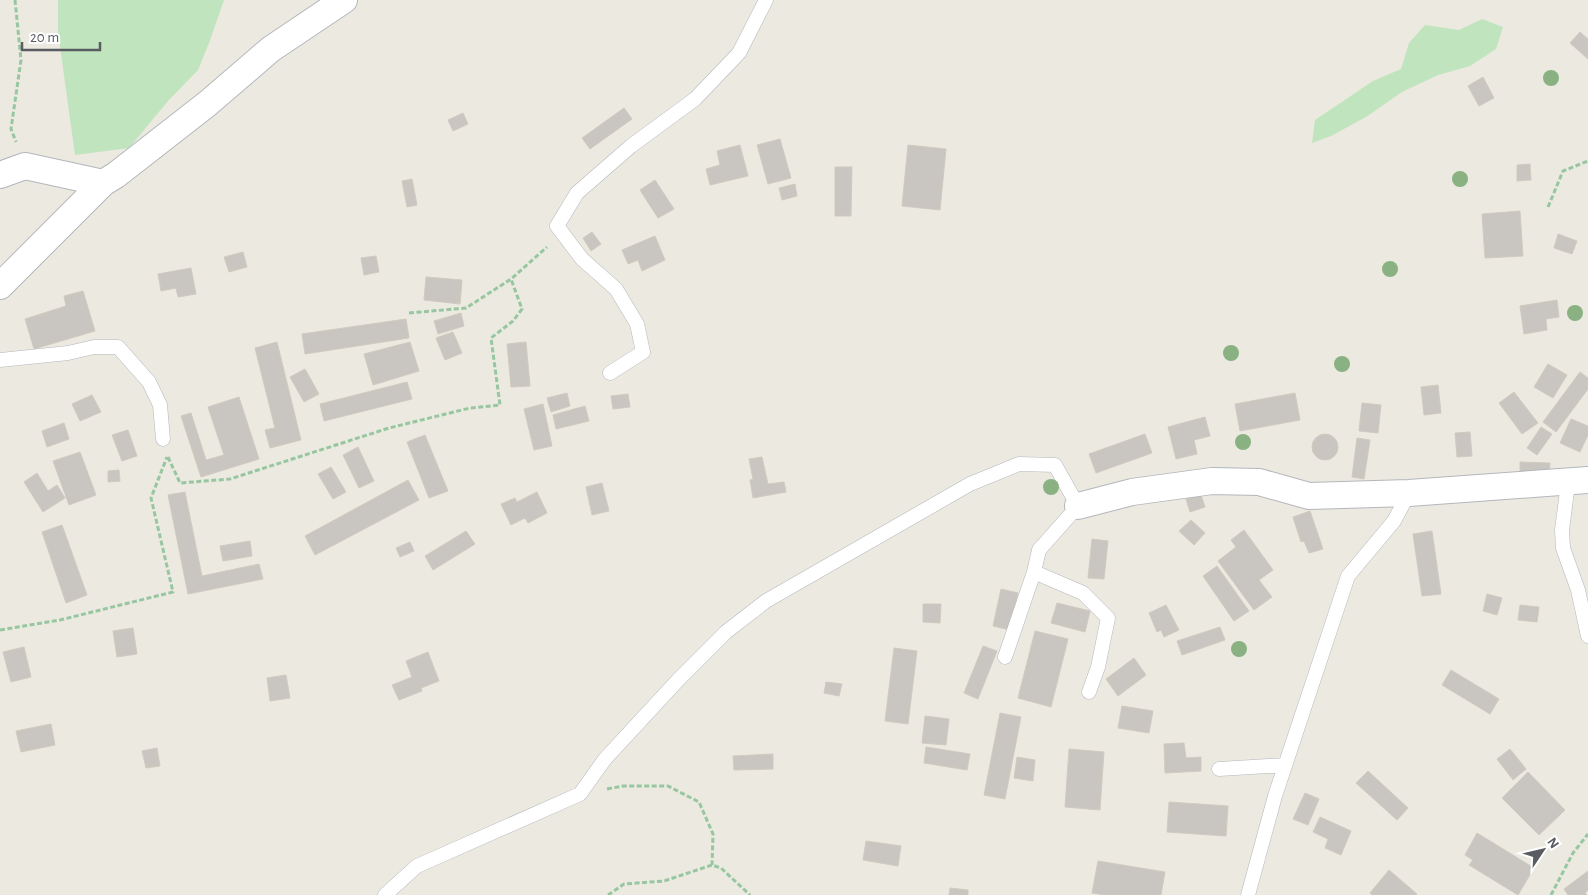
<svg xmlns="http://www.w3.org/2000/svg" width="1588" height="895" viewBox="0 0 1588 895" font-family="'Alegreya Sans',sans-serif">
<rect width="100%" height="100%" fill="#ece9e0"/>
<!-- green -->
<path fill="#c0e4bd" d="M58,0H224L209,43L198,70L168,101L129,148L75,155L58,32Z
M1482,19L1503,27L1496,49L1470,66L1438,75L1402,92L1366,117L1331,136L1312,143L1315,120L1373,81L1401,69L1409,43L1425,25L1459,30Z"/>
<!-- building -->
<path fill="#c9c5c0" stroke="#d1cabf" d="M1580,32L1588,39V59L1570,43Z
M1483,77L1494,98L1479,106L1468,86Z
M624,108L632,119L590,149L582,138Z
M463,113L468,124L453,131L448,120Z
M780,139L791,178L768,184L757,145Z
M740,145L748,176L710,185L706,169L720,165L717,151Z
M908,145L946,149L940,210L902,206Z
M1530,164L1531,180L1517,181V165Z
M835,167H852L851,216H835Z
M412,179L417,205L407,207L402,181Z
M655,180L674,209L658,218L640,190Z
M795,184L797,196L782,200L779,188Z
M1520,211L1523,256L1485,258L1482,214Z
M592,232L601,244L591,251L583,238Z
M1558,234L1577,241L1572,254L1554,248Z
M655,236L665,260L642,271L638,260L628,264L622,250Z
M243,252L247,267L229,272L224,257Z
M376,256L379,272L364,275L361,258Z
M191,268L196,294L178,297L176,288L161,291L158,274Z
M426,277L462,280L460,304L424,300Z
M83,291L95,331L34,349L25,319L66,306L64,296Z
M1557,300L1559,317L1546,319L1547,330L1524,334L1520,306Z
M461,313L464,326L438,334L434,321Z
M406,319L409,338L305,354L302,334Z
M453,332L462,353L445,360L436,338Z
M277,342L301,440L270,448L265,430L275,428L255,348Z
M410,342L419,371L373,385L364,354Z
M526,342L530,386L511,387L507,344Z
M1548,364L1567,375L1553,398L1534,387Z
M305,369L319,394L304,402L290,377Z
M1580,372L1588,378V389L1556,432L1543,422Z
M407,382L412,399L324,421L320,404Z
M1438,385L1441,413L1424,415L1421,387Z
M1514,392L1538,423L1522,434L1499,403Z
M567,393L570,406L551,412L547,398Z
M1295,393L1300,420L1240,431L1235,404Z
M628,394L630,407L613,409L611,396Z
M92,395L101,412L80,421L72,404Z
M239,397L259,459L201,477L181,416L191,413L206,460L224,455L208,407Z
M1362,403L1381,405L1378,433L1359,431Z
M543,404L552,446L534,450L524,409Z
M585,406L589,421L556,429L553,415Z
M1205,417L1210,436L1194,440L1197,454L1176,459L1168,427Z
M1571,419L1588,426V435L1580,452L1560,443Z
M64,423L69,439L47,447L42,431Z
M1541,427L1552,434L1537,455L1527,448Z
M128,430L137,456L122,461L112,435Z
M1470,432L1472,456L1457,457L1455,433Z
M1145,434L1152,453L1096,473L1089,454Z
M1312 447a13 13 0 1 1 26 0a13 13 0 1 1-26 0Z
M425,435L448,491L429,498L407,442Z
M1357,438L1370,440L1364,479L1352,477Z
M358,447L374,481L359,488L343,455Z
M80,452L96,495L69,505L53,461Z
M762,457L768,484L784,482L786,492L753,498L750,480L753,479L749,459Z
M1520,462L1550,463L1549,477H1520Z
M331,467L346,492L333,499L318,474Z
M119,470L120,481L108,482V471Z
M37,473L48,491L57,485L65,498L43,512L24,482Z
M408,480L419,500L315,555L305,536Z
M602,483L609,511L592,515L586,487Z
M185,492L202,576L259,564L263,579L188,594L168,495Z
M537,492L547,513L528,523L525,518L511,525L501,504L515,498L517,502Z
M1201,495L1205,507L1190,512L1186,499Z
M1310,511L1323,549L1309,553L1304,541L1301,542L1293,517Z
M1191,520L1205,533L1194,545L1179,531Z
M62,525L87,595L66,603L42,532Z
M1244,530L1273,570L1259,580L1272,597L1254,610L1218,561L1236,547L1231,540Z
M466,531L475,544L433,570L425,556Z
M1432,531L1441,594L1422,596L1413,534Z
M1092,539L1108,541L1104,579L1088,578Z
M250,541L252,556L223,561L220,546Z
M410,542L414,551L400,557L396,548Z
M1217,566L1249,611L1234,621L1203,576Z
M1001,589L1018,593L1010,630L993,626Z
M1487,594L1502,598L1497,615L1483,611Z
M1057,603L1090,611L1085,632L1051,623Z
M923,604H941L940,623L923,622Z
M1166,605L1179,630L1164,637L1161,630L1157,632L1149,613Z
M1520,605L1539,607L1537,622L1518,620Z
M1220,627L1225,640L1182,655L1177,641Z
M133,628L137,654L117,657L113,631Z
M1035,631L1068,639L1051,707L1018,698Z
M983,646L997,651L978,699L964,693Z
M24,647L31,677L11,682L3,652Z
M894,648L917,651L908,724L885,721Z
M428,652L439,681L421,688L422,691L399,700L392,685L412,677L406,661Z
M1134,658L1146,675L1118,696L1106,679Z
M1451,670L1499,699L1490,714L1442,685Z
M286,675L290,698L270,701L267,678Z
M826,682L842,684L839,696L824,693Z
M1122,706L1153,711L1149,733L1118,728Z
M1000,713L1021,717L1005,799L984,795Z
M925,716L949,719L946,745L922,743Z
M51,724L55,745L21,752L16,731Z
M1184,743L1186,758L1201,757V771L1165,773L1164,744Z
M926,747L970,754L967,770L924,763Z
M157,748L160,766L146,768L142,751Z
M1069,749L1104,752L1100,810L1065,807Z
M1510,749L1526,769L1513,780L1497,759Z
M773,754V769L734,770L733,756Z
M1017,757L1035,760L1033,781L1014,778Z
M1368,771L1408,808L1397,820L1356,783Z
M1528,772L1565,810L1539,835L1502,798Z
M1305,793L1319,799L1308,825L1293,819Z
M1169,802L1228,806L1226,836L1167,832Z
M1320,817L1351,831L1341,855L1325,848L1328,839L1313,832Z
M1477,833L1534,868L1518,895L1469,865L1473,860L1465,855Z
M866,841L901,846L898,866L863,860Z
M1098,861L1165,872L1161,895H1105L1092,893Z
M1389,870L1417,894L1416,895H1372L1370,893Z
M1588,871V890L1585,893L1587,895H1568L1564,889Z
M950,888L968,890V895H949Z"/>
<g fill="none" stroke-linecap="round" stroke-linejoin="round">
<!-- service casing -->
<g stroke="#b3b7bb" stroke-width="15">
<path id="service" d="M0,360L68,353L94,347H118L149,382L160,405L163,439
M610,373L643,352L637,324L616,289L582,259L557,226L577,193L631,146L695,99L739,53L766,0
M1568,483L1562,530L1563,548L1578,590L1588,636
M1034,572L1083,593L1108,618L1098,667L1089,692
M1219,769L1285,765
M385,895L417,866L580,794L605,759L678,680L726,632L766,601L970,484L1019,464L1055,465L1078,506L1039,550L1034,572L1005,657
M1248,895L1275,796L1348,576L1394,521L1409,493"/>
</g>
<!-- minor casing -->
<g stroke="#b3b7bb" stroke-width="28">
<path id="minor" d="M0,175L25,166L103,183
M0,286L103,183L116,175L207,104L271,49L344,0
M1078,506L1132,492L1212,481L1259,482L1309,496L1409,493L1588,480"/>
</g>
<!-- path -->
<path stroke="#97c7a0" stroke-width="3" stroke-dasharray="5 2.5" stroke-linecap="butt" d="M15,0L21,60L11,129L16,142
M1548,207L1563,171L1588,161
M409,313L466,308L511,279L547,247
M168,457L180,483L230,479L389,428L470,408L500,405L491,338L513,321L522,309L511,279
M0,630L60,620L173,592L151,498L167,457
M607,789L623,786H668L699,802L713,834L712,865
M608,895L624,884L664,881L712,865L721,868L750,895
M1551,895L1573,853L1588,834"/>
<!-- service -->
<use href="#service" stroke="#fff" stroke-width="14"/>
<!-- minor -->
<use href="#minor" stroke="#fff" stroke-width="26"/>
</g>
<!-- trees -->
<g fill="#89b182">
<circle cx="1551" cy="78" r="8"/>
<circle cx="1460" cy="179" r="8"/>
<circle cx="1390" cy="269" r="8"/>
<circle cx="1575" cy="313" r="8"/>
<circle cx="1231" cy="353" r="8"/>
<circle cx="1342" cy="364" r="8"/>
<circle cx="1243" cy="442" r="8"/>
<circle cx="1051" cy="487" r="8"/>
<circle cx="1239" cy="649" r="8"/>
</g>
<!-- north arrow -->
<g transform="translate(1543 850) rotate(55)" stroke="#ffffff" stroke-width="4" paint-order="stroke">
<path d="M0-4L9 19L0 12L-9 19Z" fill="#595d61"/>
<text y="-8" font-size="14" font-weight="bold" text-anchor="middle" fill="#595d61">N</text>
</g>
<!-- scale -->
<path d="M22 42v8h78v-8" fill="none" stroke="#595d61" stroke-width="2.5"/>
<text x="30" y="42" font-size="15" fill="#595d61" stroke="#ffffff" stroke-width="4" paint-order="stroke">20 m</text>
</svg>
